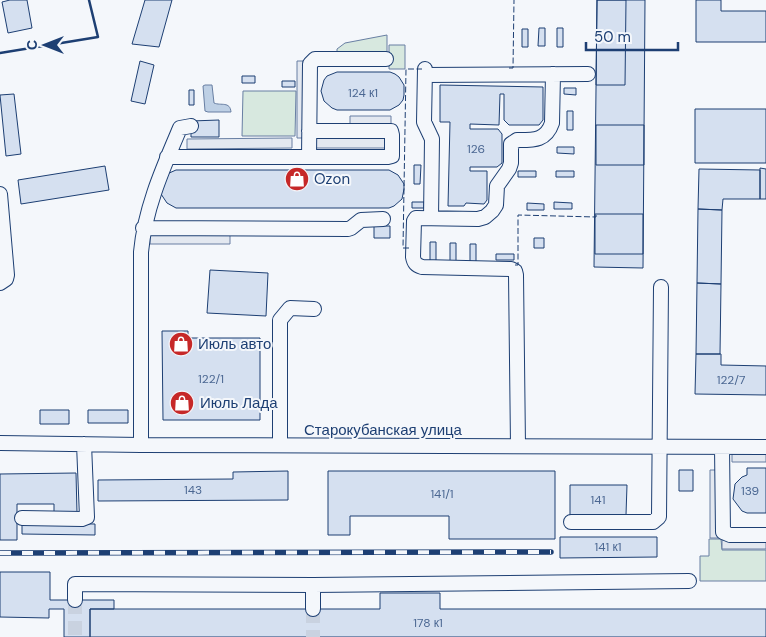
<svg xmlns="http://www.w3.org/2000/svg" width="766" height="637" viewBox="0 0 766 637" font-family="'DM Sans',sans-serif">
<rect width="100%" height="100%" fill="#f4f7fb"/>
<!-- green -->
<path fill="#d7e8df" stroke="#687fa3" d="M387,35V52H337V49L345,43Z
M389,45H405V69H389Z
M243,91H296L295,136H242Z
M709,539H721L722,550H766V581H700V556H709Z"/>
<!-- parking -->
<path fill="#e3e8f0" stroke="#687fa3" d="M297,61H306V138H297Z
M350,116H391V126H350Z
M388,136V148H313V137Z
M292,138V148L187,149V139Z
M150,234H230V244H150Z
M732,454H766V462H732Z
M710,470H719V538H710Z
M722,540H766V549H722Z"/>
<!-- water -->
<path fill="#bed0e5" stroke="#687fa3" d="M205,85H212L214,103C221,106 230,101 231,112H208L205,111L203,86Z"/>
<!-- building -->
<path fill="#d5e0f0" stroke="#1d3f73" d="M10,0H27L32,28L8,33L2,2Z
M145,0H172L159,47L132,44Z
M597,0H645L643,268L594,267Z
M597,0H626L625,85H596Z
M696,0H721V11H766V42H696Z
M539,28H545V46H538Z
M557,28H563V47H557Z
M522,29H528V47H522Z
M140,61L154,65L145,104L131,101Z
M337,72H390L395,74L399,77L404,85V95L403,100L399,105L390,110H337L332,108L324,101L321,91L324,80L327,76Z
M242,76H255V83H242Z
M282,81H295V87H282Z
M440,85L543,87V120L539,125H509L504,120V94H500L499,125L470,124V129H498L502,134V163L497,167H470V171H487V200L484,204L466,203L464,206H448L450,122H440Z
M564,88H576V95L564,94Z
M189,90H194V105H189Z
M14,94L21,154L6,156L0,95Z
M695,109H766V163H695Z
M567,111H573V130H567Z
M219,120V137H191V121Z
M596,125H644V165H596Z
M557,147H574V154L557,153Z
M414,165H421L420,184H414Z
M105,166L109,190L21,204L18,180Z
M760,168L766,169V199H760Z
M699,169L760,170V199H723L722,210L698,209Z
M176,170H389L398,175L404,184V189L402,199L394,206L389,208H176L167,203L161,194V188L167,174Z
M518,171H536V177H518Z
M556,171H574V177H556Z
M412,202H424V208H412Z
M554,202L572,203V209H554Z
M527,203L544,204V210H527Z
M698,209L722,210L721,284L697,283Z
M595,214H643V254H595Z
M374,226H390V238H374Z
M534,238H544V248H534Z
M430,242H436V261H430Z
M450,243H456V262H450Z
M470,244H476V262H470Z
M496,254H514V260H496Z
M210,270L268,273L266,316L207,313Z
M697,283L721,284L720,354H696Z
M162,331H188V338H260V420H163Z
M696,354H721V365L766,366V395L695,394Z
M40,410H69V424H40Z
M88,410H128V423H88Z
M747,468H766V513H747L742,511L733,499L735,484L742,477L747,475Z
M679,470H693V491H679Z
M288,471V500L98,501V480L233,479V472Z
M328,471H555V539H449V516H350V535H328Z
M76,473L77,513H54V504H17V540H0V474Z
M570,485H627L626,515H570Z
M22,523L95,524V535L22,534Z
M560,537H657V557L560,558Z
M0,572H50V600H114V609H90V637H64V609H49V618L0,617Z
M380,593H440V609H766V637H90V609H380Z"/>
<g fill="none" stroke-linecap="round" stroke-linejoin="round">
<!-- minor-tunnel -->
<path stroke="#c9d2e0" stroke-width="14" stroke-dasharray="14 7" stroke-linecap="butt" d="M75,600V637
M313,609V637"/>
<!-- minor casing -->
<g stroke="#1d3f73" stroke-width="16">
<path id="minor" d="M425,69L424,122L432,139L431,218
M425,75L588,74
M167,157H388L392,156V135L391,131H309
M309,157L310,64L315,59H386
M0,194L7,275L6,279L0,283
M143,228L348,229L351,228L361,220L383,219
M0,443L141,445L766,447
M141,445V252C145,208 163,168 180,128L191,126
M280,445V320L290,308L314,309
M518,446L516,275L515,271L511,269L422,267C416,265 414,263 413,257L414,221L416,218L478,219L485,217L492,211L496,205L497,186L509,169L511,163V144L517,140C533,140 546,141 552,123L553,74
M722,447L723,532L730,535H766
M22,518L82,519L87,517L84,444
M571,522H653L659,517L661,287
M313,585L689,581
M75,600V584L313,585V609"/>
</g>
<!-- minor -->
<use href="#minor" stroke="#f4f7fb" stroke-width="14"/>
<!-- rail casing -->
<g stroke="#1d3f73" stroke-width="5.5">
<path id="rail" d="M0,553L551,552"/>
</g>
<!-- rail -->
<use href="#rail" stroke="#f4f7fb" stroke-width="4" stroke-dasharray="11" stroke-linecap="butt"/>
<!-- fence -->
<path stroke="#1d3f73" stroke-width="1" stroke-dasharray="6 2.5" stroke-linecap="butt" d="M509,68H513L514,0
M409,248H403L406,69H422
M515,265H518V215L596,217V215"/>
<!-- wall -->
<path stroke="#1d3f73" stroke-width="2.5" d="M0,53L98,37L89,0"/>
</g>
<!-- icons -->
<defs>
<g id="shop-disc" transform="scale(1.25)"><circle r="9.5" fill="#c62828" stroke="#f4f7fb"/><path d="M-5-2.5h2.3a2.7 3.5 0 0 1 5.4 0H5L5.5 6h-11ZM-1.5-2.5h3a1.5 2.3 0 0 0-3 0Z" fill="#fff"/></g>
</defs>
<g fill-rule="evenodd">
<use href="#shop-disc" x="297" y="179"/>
<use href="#shop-disc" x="181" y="344"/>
<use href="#shop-disc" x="182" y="403"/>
</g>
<g text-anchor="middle" stroke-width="4" stroke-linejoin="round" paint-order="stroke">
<!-- number labels -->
<g font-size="12" fill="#4b6792">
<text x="363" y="97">124 к1</text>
<text x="476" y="153">126</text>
<text x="211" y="383">122/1</text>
<text x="731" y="384">122/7</text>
<text x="193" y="494">143</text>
<text x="750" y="495">139</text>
<text x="442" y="498">141/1</text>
<text x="598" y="504">141</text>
<text x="608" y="551">141 к1</text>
<text x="428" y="627">178 к1</text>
</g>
<!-- poi labels -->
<g font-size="15" fill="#1d3f73" stroke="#f4f7fb" text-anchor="start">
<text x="314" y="184">Ozon</text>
<text x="198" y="349">Июль авто</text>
<text x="200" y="408">Июль Лада</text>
</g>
<!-- street labels -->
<g font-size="15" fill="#1d3f73" stroke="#f4f7fb">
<text x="383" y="435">Старокубанская улица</text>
</g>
</g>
<!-- north arrow -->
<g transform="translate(45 45) rotate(270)" stroke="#f4f7fb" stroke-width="4" paint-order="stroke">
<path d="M0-4L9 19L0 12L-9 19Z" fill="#1d3f73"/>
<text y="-8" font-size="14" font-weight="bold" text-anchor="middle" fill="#1d3f73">С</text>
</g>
<!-- scale -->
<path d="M586 42v8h92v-8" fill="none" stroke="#1d3f73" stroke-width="2.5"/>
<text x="594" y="42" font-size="15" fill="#1d3f73" stroke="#f4f7fb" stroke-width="4" paint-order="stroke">50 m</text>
</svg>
